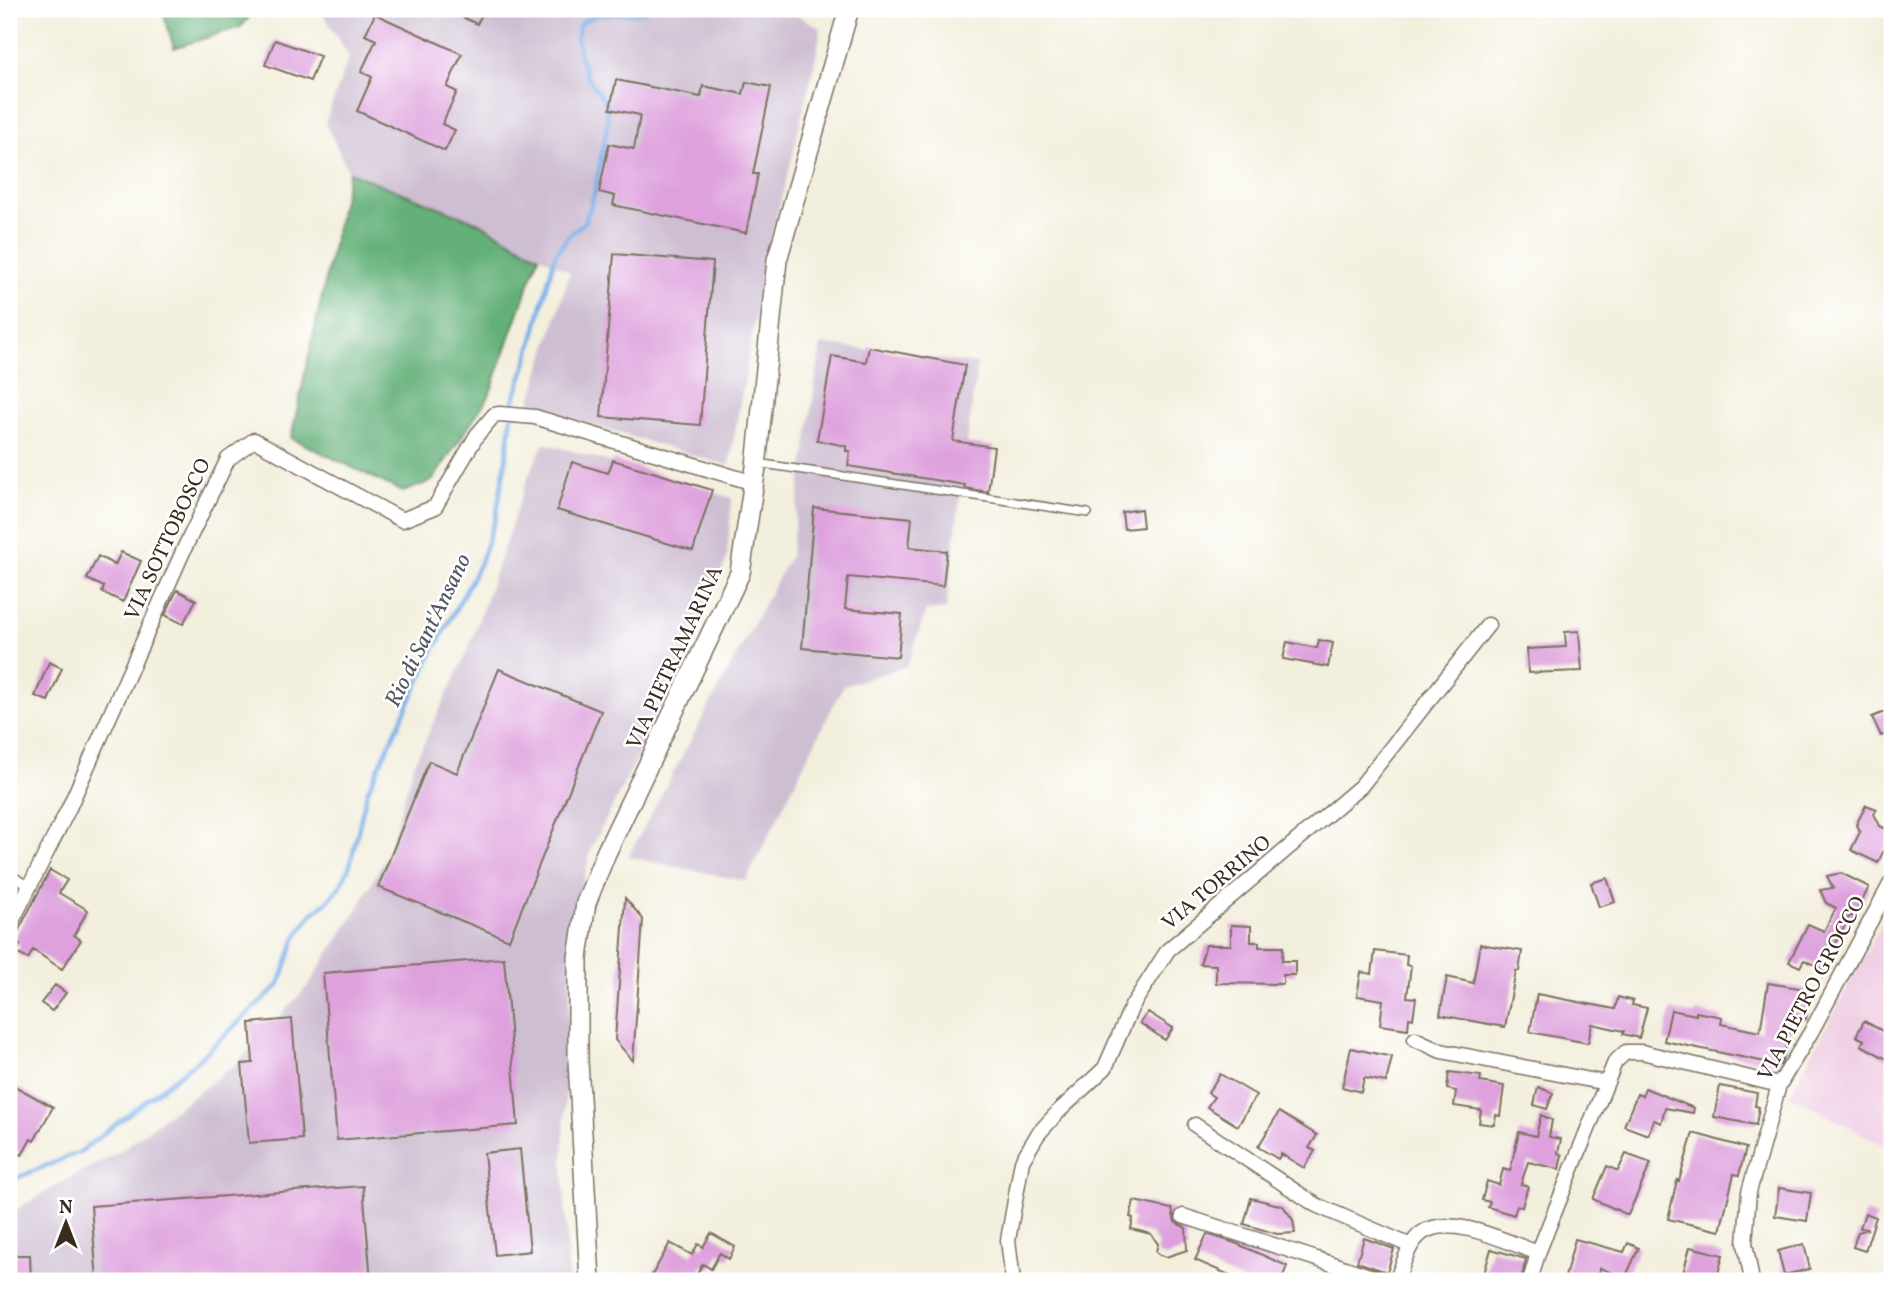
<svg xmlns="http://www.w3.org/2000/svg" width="1901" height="1290" viewBox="0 0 1901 1290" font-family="Vollkorn,serif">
<rect width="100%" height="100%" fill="#fff"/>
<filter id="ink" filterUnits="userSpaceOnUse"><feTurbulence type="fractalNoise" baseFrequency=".0143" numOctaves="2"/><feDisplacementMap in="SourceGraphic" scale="14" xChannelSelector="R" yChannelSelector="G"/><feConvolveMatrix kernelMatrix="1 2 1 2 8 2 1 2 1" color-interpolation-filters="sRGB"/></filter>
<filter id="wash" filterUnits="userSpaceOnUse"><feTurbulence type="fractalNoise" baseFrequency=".00686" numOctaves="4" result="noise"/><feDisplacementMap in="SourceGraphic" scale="28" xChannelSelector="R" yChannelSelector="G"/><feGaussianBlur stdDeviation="1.57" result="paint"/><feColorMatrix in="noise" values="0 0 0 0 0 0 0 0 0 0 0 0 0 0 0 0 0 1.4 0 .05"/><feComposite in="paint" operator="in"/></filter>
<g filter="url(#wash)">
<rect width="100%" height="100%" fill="#f3efdd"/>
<!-- built -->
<path fill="#f0d0e5" d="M1882,923L1892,928V1150L1790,1095Z"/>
<!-- industrial -->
<path fill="#cebed2" d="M320,9H785L821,28L816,57L793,154L767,253L729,466L529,406L570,272L479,223L349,172L325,123L349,57Z
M821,344L977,364L946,609L926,611L907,666L843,686L746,881L628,857L790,556Z
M544,443L732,498L727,558L678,677L592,847L573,920L563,1160L569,1281H9V1224L12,1212L66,1180L119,1152L237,1063L307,987L357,910L388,853L414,764L469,648L528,477Z"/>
<!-- forest -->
<path fill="#63b079" stroke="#4f6d4c" stroke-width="2" d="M162,9H256L241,27L174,48Z
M349,172L479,223L539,256L489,396L432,481L403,492L291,438Z"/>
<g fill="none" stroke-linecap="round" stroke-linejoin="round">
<!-- stream -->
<path stroke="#79aee7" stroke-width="4.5" d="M9,1181L80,1152L198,1060L279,985L296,937L312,914L329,900L341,885L350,865L367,792L433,652L479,565L496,517L507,453L514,400L529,355L555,255L569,235L585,222L594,195L608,122L606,103L586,75L580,56L577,39L580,24C583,22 586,19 590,18C608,10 631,18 649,9"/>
</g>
<g id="blocks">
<!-- building -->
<path fill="#dea1dd" d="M445,9H485L477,24Z
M375,14L462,54L447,87L457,92L442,124L455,130L445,151L357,111L372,77L361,72L376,40L365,35Z
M275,40L320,56L310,81L265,65Z
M616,80L701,97L703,86L743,94L746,82L771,87L753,174H758L746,233L613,205L615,196L599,192L609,144L634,149L640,115L610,109Z
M614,254L713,262L700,425L601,417Z
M869,347L965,365L953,441L994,447L988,492L964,488L965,485L848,466L850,451H846V446L817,440L832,356L866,362Z
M613,460L712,490L693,551L557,510L572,462L608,473Z
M814,508L912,518L909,547L947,551L943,586L848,577L845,609L902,614L898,657L802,648Z
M1141,509L1143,527L1124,529L1122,512Z
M121,552L141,561L123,602L102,592L104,587L87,579L98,556L115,565Z
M177,590L196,600L183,624L165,615Z
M1579,631L1582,671L1528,673L1527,649L1566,647L1565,632Z
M1319,640L1333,643L1328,667L1283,659L1287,642L1317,648Z
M49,662L62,668L48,701L35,696Z
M499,669L601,711L509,940L378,887L429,761L457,773Z
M1892,709V731L1881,736L1872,717Z
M1866,805L1877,809L1874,814L1880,826L1892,832L1878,863L1851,850L1860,832L1856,825Z
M50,870L67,880L59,893L88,910L74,935L81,940L62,969L33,950L28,959L16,953L20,945L13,941Z
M1841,873L1869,887L1854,917L1850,915L1823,969L1804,960L1800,967L1789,962L1808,924L1824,931L1836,908L1826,903L1820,890L1833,888L1827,876Z
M1607,878L1615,902L1599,907L1591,883Z
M625,898L643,919L633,1061L615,1040Z
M1231,925L1251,926V942H1259V947H1283L1282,961H1295V975H1283V984L1216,983V965L1200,964L1206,945H1231Z
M1480,944L1522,951L1519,971H1516L1505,1027L1440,1015L1447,977L1473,983Z
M1375,951L1407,955L1406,965L1411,966L1407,997L1416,998L1413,1019L1409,1018L1408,1029L1380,1025L1383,1000L1357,996L1361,972L1372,974Z
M504,958L518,1125L337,1140L323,973Z
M1768,983L1811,990L1806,1019L1793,1017L1783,1059L1780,1065L1664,1041L1671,1010L1696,1015V1012L1722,1017L1721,1024L1760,1032Z
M55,985L66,993L52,1011L41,1003Z
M1537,994L1615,1009L1618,997L1633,1001L1632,1005L1647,1008L1639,1038L1623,1034L1624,1031L1592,1024L1588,1043L1530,1032Z
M1148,1012L1173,1028L1165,1040L1140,1023Z
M292,1019L302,1139L249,1143L242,1064L253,1063L250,1023Z
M1864,1021L1892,1036V1062L1861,1045L1864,1040L1856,1036Z
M1351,1048L1392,1057L1386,1082L1364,1078L1361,1092L1342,1087Z
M1449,1072L1481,1076L1480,1082L1504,1086L1500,1116L1496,1115L1494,1125L1479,1123L1481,1110L1454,1106L1456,1091L1447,1089Z
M1220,1074L1256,1095L1238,1126L1207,1107L1214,1097L1208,1093Z
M9,1083L53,1107L34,1141L31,1139L22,1155L9,1147Z
M1720,1086L1757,1093L1755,1106L1759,1107L1756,1125L1714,1117Z
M1538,1087L1553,1093L1547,1109L1534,1105Z
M1645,1088L1694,1108L1693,1113L1665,1108L1661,1123L1654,1120L1648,1135L1624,1126L1637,1094L1642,1096Z
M1279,1112L1317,1135L1309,1148L1315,1151L1304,1168L1281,1154L1278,1159L1258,1147Z
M1541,1115L1552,1120L1549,1137L1561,1139L1558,1153L1562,1155L1559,1169L1528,1162L1521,1184L1528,1186L1522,1207L1517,1206L1514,1215L1488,1207L1490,1202L1482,1200L1487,1181L1499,1185L1503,1169L1510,1171L1519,1132L1536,1136Z
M1693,1133L1746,1148L1739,1175L1734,1174L1720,1231L1668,1219L1677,1180L1679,1181Z
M520,1149L530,1251L495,1255L484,1153Z
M1626,1154L1651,1163L1628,1215L1593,1199L1607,1166L1618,1171Z
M363,1186L371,1281H97L91,1206Z
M1779,1188L1811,1193L1807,1221L1775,1216Z
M1251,1198L1283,1206L1293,1220L1295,1233L1277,1234L1244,1224Z
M1134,1201L1172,1209L1175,1222L1186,1228L1187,1250L1166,1257L1159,1255L1156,1251L1158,1244L1151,1234L1131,1229L1133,1218L1130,1217Z
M1865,1213L1876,1217L1865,1251L1853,1247L1858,1232L1868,1229L1860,1228Z
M711,1233L735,1247L729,1259L720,1253L711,1269L703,1264L693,1281H663L652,1275L670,1243L692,1255L698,1244L703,1247Z
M1207,1234L1235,1243L1287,1266L1281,1281H1243L1195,1260Z
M1364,1238L1394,1249L1387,1272L1357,1262Z
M1575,1239L1624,1252L1628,1243L1639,1248L1625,1278L1600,1268L1596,1281H1564Z
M1804,1244L1810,1269L1784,1275L1778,1251Z
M1690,1247L1723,1255L1716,1281H1681Z
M1491,1249L1526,1259L1521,1281H1482Z
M9,1255H30L31,1281H9Z"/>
</g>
</g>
<g filter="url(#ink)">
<use href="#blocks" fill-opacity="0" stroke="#7b6f61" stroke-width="2"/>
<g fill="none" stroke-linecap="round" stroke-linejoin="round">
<!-- service casing -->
<g stroke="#7b6f61" stroke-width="10">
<path id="service" d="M757,463L1088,513
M9,873L28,886"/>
</g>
<!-- minor casing -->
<g stroke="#7b6f61" stroke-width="17">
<path id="minor" d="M9,927L68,810L185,547L228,459L254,440L402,520L435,507L477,435L494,415L500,414L535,417L754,483
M1415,1039L1441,1051L1606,1083
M1195,1125L1316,1205L1411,1246
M1183,1216L1385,1281
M1013,1281L1008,1240L1022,1161L1038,1134L1059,1111L1105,1068L1132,1006L1168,950L1361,786L1488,625
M1396,1281C1403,1266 1408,1243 1422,1233C1451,1213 1509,1243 1538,1253
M1530,1281L1538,1253L1615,1062L1626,1052H1642L1779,1085
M1752,1281L1745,1243L1749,1192L1779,1085L1811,1032L1892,881"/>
</g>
<!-- secondary casing -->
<g stroke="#7b6f61" stroke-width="22">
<path id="secondary" d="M590,1281L578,1060V958L586,903L606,853L740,573L756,467L777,260L849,9"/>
</g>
<!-- service -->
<use href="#service" stroke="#fff" stroke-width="7"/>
<!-- minor -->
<use href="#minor" stroke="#fff" stroke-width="14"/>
<!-- secondary -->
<use href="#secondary" stroke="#fff" stroke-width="19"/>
</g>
</g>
<g text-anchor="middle" stroke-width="5" stroke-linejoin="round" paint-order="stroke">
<!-- street labels -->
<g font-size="21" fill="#3b2a1e" stroke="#fff">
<text transform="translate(167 539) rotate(-65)" y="7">VIA SOTTOBOSCO</text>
<text transform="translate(674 657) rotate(-65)" y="7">VIA PIETRAMARINA</text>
<text transform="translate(1216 882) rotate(-40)" y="7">VIA TORRINO</text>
<text transform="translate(1811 988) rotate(-62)" y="7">VIA PIETRO GROCCO</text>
</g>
<!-- water labels -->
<g font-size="23" font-style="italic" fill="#515864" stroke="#fff">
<text transform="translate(427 630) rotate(-64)" y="8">Rio di Sant'Ansano</text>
</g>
</g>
<!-- margin -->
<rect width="1901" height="1290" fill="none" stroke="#fff" stroke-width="35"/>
<!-- north arrow -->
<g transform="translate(66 1223)" stroke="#ffffff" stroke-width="5" paint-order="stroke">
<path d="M0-5L12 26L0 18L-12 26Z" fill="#3b2a1e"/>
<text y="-10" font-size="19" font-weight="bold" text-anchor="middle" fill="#3b2a1e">N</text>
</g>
</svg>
